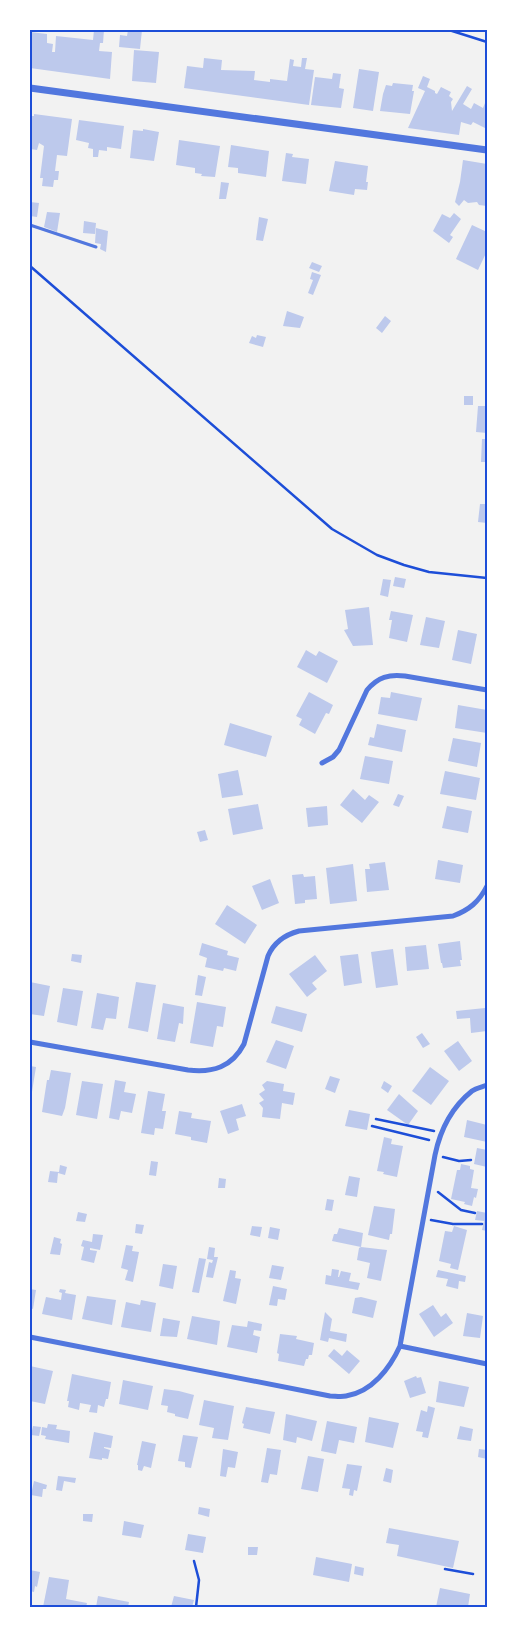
<svg xmlns="http://www.w3.org/2000/svg" width="517" height="1637" viewBox="0 0 517 1637" font-family="Figtree,sans-serif">
<rect width="100%" height="100%" fill="#f2f2f2"/>
<!-- building -->
<path fill="#bdc9ec" d="M94,30H104L103,43H100L99,51L112,52L110,79L30,68V32L47,34V43L53,44L52,52H55L56,36L93,40Z
M128,30H142L140,49L119,47L120,35L127,36Z
M134,50L159,52L156,83L132,81Z
M204,58L222,60L221,70L255,71L254,80L270,82V79L287,81L290,59L294,60L293,66L301,67L302,58H307L305,69L314,70L309,105L184,88L187,66L203,68Z
M359,69L379,72L373,111L353,108Z
M333,73L341,74L339,88L344,89L341,108L311,105L315,77L332,79Z
M423,76L430,79L427,87L435,91V93L437,94L441,87L451,92L449,96L453,99L451,102L452,111L467,86L472,89L463,104L471,109L474,103L483,108L487,98V129L473,122L471,125L461,122L459,135L408,128L425,91L418,88Z
M393,83L413,85L412,91H414L410,114L380,111L383,94L386,85L392,86Z
M34,114L72,119L67,156L57,155L55,171H59L58,180H54L53,187L42,186L43,178H40L44,146L39,143L37,150L30,149V116H34Z
M79,120L124,126L121,149L107,147V151L99,150L98,157H93V149L88,148L89,143L76,140Z
M143,129L159,132L154,161L130,158L133,130L143,131Z
M179,140L220,146L215,177L201,176L202,174L195,173V168L176,165Z
M231,145L269,151L266,177L238,173V168L228,167Z
M286,153L293,154L292,157L309,159L306,184L282,181Z
M463,160L487,164V206L479,205L477,202L468,203L464,200L459,206L455,202L460,182Z
M335,161L368,166L366,182H368L367,190L355,189L354,195L329,191Z
M221,182L229,183L226,199H219Z
M30,202L39,203L37,217L30,216Z
M47,212L60,213L57,232L44,227Z
M454,213L461,219L450,235L453,237L449,243L433,231L442,214L450,218Z
M259,217L268,219L263,241L256,240Z
M84,221L96,223L95,234L83,233Z
M472,225L487,232V251L478,270L456,259Z
M96,228L108,231L106,252L100,249L101,244L95,243Z
M312,262L322,266L319,272L309,268Z
M312,272L321,275L313,295L308,293L313,280L310,279Z
M287,311L304,317L300,328L283,326Z
M385,316L391,321L382,333L376,328Z
M257,335L266,337L263,347L249,343L252,336L256,338Z
M464,396H473V405H464Z
M485,404H487V433L476,432L478,406H485Z
M482,439H487V462H481Z
M480,504H487V523L478,522Z
M395,577L406,579L404,588L393,586Z
M383,579L391,580L388,597L380,595Z
M369,607L373,645L353,646L344,630L348,629L345,610Z
M391,611L413,615L407,642L389,638L392,620H389Z
M426,617L445,621L439,648L420,645Z
M458,630L477,634L471,664L452,660Z
M306,650L316,656L319,651L338,661L327,683L297,667Z
M309,692L333,705L329,714L326,713L315,734L299,725L302,719L296,716Z
M391,692L422,698L417,721L378,714L381,697L390,698Z
M458,705L487,710V733L455,728Z
M230,723L272,736L266,757L224,745Z
M377,724L406,730L402,752L368,745L370,737L374,738Z
M453,738L481,743L477,767L448,761Z
M365,756L393,761L389,784L360,779Z
M238,770L243,795L222,798L218,774Z
M445,771L480,778L476,800L440,794Z
M353,789L365,800L369,795L379,802L362,823L340,805Z
M398,794L404,796L399,807L393,805Z
M258,804L263,829L233,835L228,809Z
M327,806L328,825L308,827L306,808Z
M447,806L472,811L468,833L442,828Z
M205,830L208,840L200,842L197,832Z
M438,860L463,865L460,883L435,879Z
M385,862L389,890L367,892L365,869H370L369,864Z
M353,864L357,901L330,904L326,868Z
M303,874L304,877L315,876L317,899L305,900V903L295,904L292,875Z
M270,879L279,903L262,910L252,886Z
M227,905L257,925L245,944L215,924Z
M460,941L462,960H460L461,966L443,968L442,963H441L438,944Z
M202,943L228,951L227,955L239,958L236,971L224,968L223,971L205,967L207,958L199,955Z
M426,945L429,969L407,971L405,947Z
M393,949L398,985L376,988L371,952Z
M72,954L82,955L81,963L71,961Z
M358,954L362,983L344,986L340,956Z
M315,955L327,971L312,983L317,989L307,997L289,974Z
M198,975L206,977L202,996L195,995Z
M30,982L50,986L44,1016L30,1014Z
M136,982L156,985L148,1032L128,1028Z
M63,988L83,991L77,1026L57,1022Z
M97,993L119,997L116,1019L106,1018L103,1030L91,1028Z
M197,1002L226,1007L223,1027L217,1026L213,1047L190,1043Z
M163,1003L184,1007L183,1024L179,1023L175,1042L157,1039Z
M276,1006L307,1014L302,1032L271,1023Z
M485,1008L487,1031L471,1033L470,1018L457,1019L456,1011Z
M422,1033L430,1044L423,1048L416,1037Z
M276,1040L294,1046L286,1069L266,1062Z
M458,1041L472,1061L459,1071L444,1051Z
M30,1066L36,1067L31,1098H30Z
M430,1067L449,1081L431,1105L412,1091Z
M51,1070L71,1073L65,1108L62,1116L42,1112L47,1080H49Z
M330,1076L340,1079L335,1093L325,1089Z
M115,1080L126,1082L124,1092L136,1094L132,1113L121,1111L119,1120L109,1118Z
M82,1081L103,1084L97,1119L76,1115Z
M267,1081L284,1084L283,1091L295,1093L293,1105L282,1103L280,1119L262,1117L263,1108L259,1103L264,1100L259,1094L265,1090L262,1085Z
M384,1081L392,1086L388,1093L381,1088Z
M148,1091L165,1094L162,1111H166L163,1129L155,1128L154,1135L141,1133Z
M399,1094L418,1111L408,1125L387,1110Z
M242,1104L246,1116L236,1119L239,1130L228,1134L220,1111Z
M349,1110L370,1114L367,1130L345,1126Z
M179,1111L192,1113L191,1118L211,1121L207,1143L191,1140V1137L175,1134Z
M467,1120L487,1125V1142L464,1137Z
M384,1137L392,1139L391,1144L403,1146L397,1177L383,1174L384,1172L377,1171Z
M477,1148L487,1150V1167L474,1164Z
M151,1161L158,1162L156,1176L149,1175Z
M461,1164L470,1166V1169L474,1170L471,1188L478,1189L476,1198L474,1197L472,1206L464,1204L465,1202L451,1199L457,1170H460Z
M60,1165L67,1167L65,1175L58,1173L57,1183L48,1182L50,1171L59,1172Z
M349,1176L360,1178L357,1197L345,1195Z
M219,1178L226,1179L225,1188H218Z
M327,1199L334,1200L332,1211L325,1210Z
M374,1206L395,1209L392,1234H390L389,1240L368,1235Z
M477,1211L487,1213V1231L482,1230L484,1221L475,1220Z
M78,1212L87,1214L85,1222L76,1221Z
M136,1224L144,1225L142,1234L135,1233Z
M252,1226L262,1227L260,1237L250,1235Z
M454,1226L467,1230L458,1270L450,1268L451,1264L439,1261L445,1231L452,1232Z
M270,1227L280,1229L278,1240L268,1238Z
M339,1228L363,1233L361,1247L332,1241L334,1234H337Z
M93,1234L103,1235L100,1250L90,1248V1250L97,1251L94,1263L81,1260L84,1247L81,1246L83,1240L92,1242Z
M54,1237L61,1239L60,1243L62,1244L60,1255L50,1254Z
M126,1245L133,1246L132,1251L139,1252L133,1282L125,1280L128,1270L121,1268Z
M209,1247L215,1248L214,1257H218L213,1278L206,1277L209,1262L212,1263L213,1260L207,1259Z
M361,1247L387,1250L381,1281L367,1278L370,1263L357,1260L359,1248Z
M199,1258L206,1259L199,1293L192,1292Z
M163,1264L177,1266L173,1289L159,1286Z
M272,1265L284,1267L281,1280L269,1278Z
M332,1269L339,1270L338,1277H339L341,1271L351,1273L349,1281L360,1283L358,1290L325,1284L326,1275L331,1276Z
M230,1270L236,1271L235,1278L241,1279L236,1304L223,1301Z
M438,1270L466,1276L465,1282L459,1281L458,1289L446,1286L448,1279L436,1277Z
M273,1286L287,1289L285,1300L278,1299L277,1306L269,1305Z
M30,1289L36,1290L33,1309L30,1308Z
M60,1289L66,1290L65,1293L76,1295L72,1320L42,1314L46,1297L61,1300L62,1293L59,1292Z
M87,1296L116,1300L112,1325L82,1319Z
M361,1297L377,1301L373,1318L352,1313L355,1298Z
M141,1300L156,1303L151,1332L121,1327L126,1302L140,1305Z
M433,1305L441,1317L446,1313L453,1323L434,1337L419,1314Z
M325,1312L332,1319L330,1331L347,1334L346,1342L329,1338L328,1342L320,1340Z
M467,1313L483,1316L480,1338L463,1336Z
M192,1316L220,1321L217,1345L187,1339Z
M163,1318L180,1321L177,1337L160,1336Z
M248,1321L262,1324L261,1331L254,1330L253,1335L260,1337L257,1353L227,1347L232,1325L247,1327Z
M280,1334L297,1336L296,1339L314,1343L312,1355H309L308,1359H306L304,1366L278,1361L279,1354L277,1353Z
M334,1349L342,1356L347,1350L360,1361L349,1374L328,1356Z
M30,1366L53,1371L45,1404L30,1401Z
M72,1374L111,1382L108,1399H106L104,1407L98,1405L97,1413L89,1412L91,1405L80,1403L79,1410L68,1407L69,1401H67Z
M416,1376L417,1378L421,1377L426,1393L410,1398L404,1381Z
M123,1380L153,1386L148,1410L119,1404Z
M439,1381L469,1387L464,1407L436,1402Z
M164,1389L179,1391L194,1395L188,1419L175,1416V1414L167,1412L168,1406L161,1405Z
M204,1400L234,1406L228,1440L212,1438L214,1428L199,1425Z
M428,1406L435,1408L428,1438L422,1437L423,1432L416,1431L421,1410L427,1412Z
M246,1407L275,1412L270,1434L243,1428L244,1424L242,1423Z
M286,1414L317,1421L312,1441L297,1437L296,1443L283,1440Z
M369,1417L399,1423L393,1448L365,1442Z
M327,1421L357,1427L354,1443L339,1440L336,1454L321,1451Z
M48,1424L57,1425L56,1429L70,1431L69,1443L45,1439L46,1436L41,1435L42,1427L47,1428Z
M33,1426L41,1427L39,1436L31,1435Z
M460,1426L473,1429L471,1441L457,1439Z
M94,1432L113,1436L111,1448L104,1447V1448L110,1450L108,1459L102,1458V1460L89,1458Z
M183,1435L198,1437L191,1468L185,1467V1462L178,1461Z
M142,1441L156,1444L151,1468L144,1466L142,1471L138,1470V1465H137Z
M267,1448L281,1450L277,1475L270,1474L268,1483L261,1482Z
M223,1449L238,1452L235,1468L228,1467L226,1477L220,1476Z
M479,1449L487,1450V1459L478,1457Z
M308,1456L324,1459L318,1492L301,1489Z
M347,1464L362,1466L357,1491L354,1490L353,1496L349,1495L350,1489L342,1488Z
M386,1468L393,1470L391,1483L383,1481Z
M58,1476L76,1478L75,1483L64,1481L62,1491L56,1490Z
M34,1481L47,1485L46,1489H43L42,1497L31,1495Z
M199,1507L210,1509L209,1517L198,1514Z
M83,1514H93L92,1522L83,1521Z
M124,1521L144,1525L141,1538L122,1535Z
M389,1528L459,1541L453,1568L397,1556L399,1545L386,1543Z
M188,1534L206,1537L203,1553L185,1550Z
M248,1547H258L257,1555H248Z
M316,1557L352,1564L349,1582L313,1575Z
M355,1566L364,1568L363,1576L354,1574Z
M30,1570L40,1572L37,1587L35,1586L34,1592L30,1591Z
M49,1577L69,1580L66,1599L87,1603L86,1607H43Z
M440,1588L470,1594L468,1607H436Z
M98,1596L129,1602L128,1607H96Z
M174,1596L194,1600L192,1607H171Z"/>
<g fill="none" stroke-linecap="round" stroke-linejoin="round">
<!-- path -->
<path stroke="#1d4ed8" stroke-width="2.5" d="M449,30L487,42
M30,266L332,529L377,555L404,565L429,572L487,578
M376,1119L434,1131
M372,1126L429,1140
M443,1157L459,1161L471,1160
M438,1192L461,1210L475,1213
M431,1220L453,1224H482
M194,1561L199,1580L196,1607
M445,1569L473,1574"/>
<!-- service -->
<path stroke="#5277de" stroke-width="3" d="M30,225L96,247"/>
<!-- minor -->
<path stroke="#5277de" stroke-width="5" d="M322,763L333,757L339,750L367,690C378,677 389,674 405,676L487,690
M30,1042L188,1070C213,1073 232,1067 244,1044L268,956C274,942 284,935 299,931L453,916C469,910 479,902 487,886
M30,1337L330,1396C335,1396 341,1397 346,1396C372,1392 390,1368 400,1346L435,1155C440,1131 452,1107 472,1091C476,1088 482,1087 487,1085
M400,1346L487,1364"/>
<!-- tertiary -->
<path stroke="#5277de" stroke-width="7" d="M30,88L487,150"/>
</g>
<!-- border -->
<rect width="517" height="1637" fill="none" stroke="#ffffff" stroke-width="62"/>
<rect x="31" y="31" width="455" height="1575" fill="none" stroke="#1d4ed8" stroke-width="2"/>
</svg>
